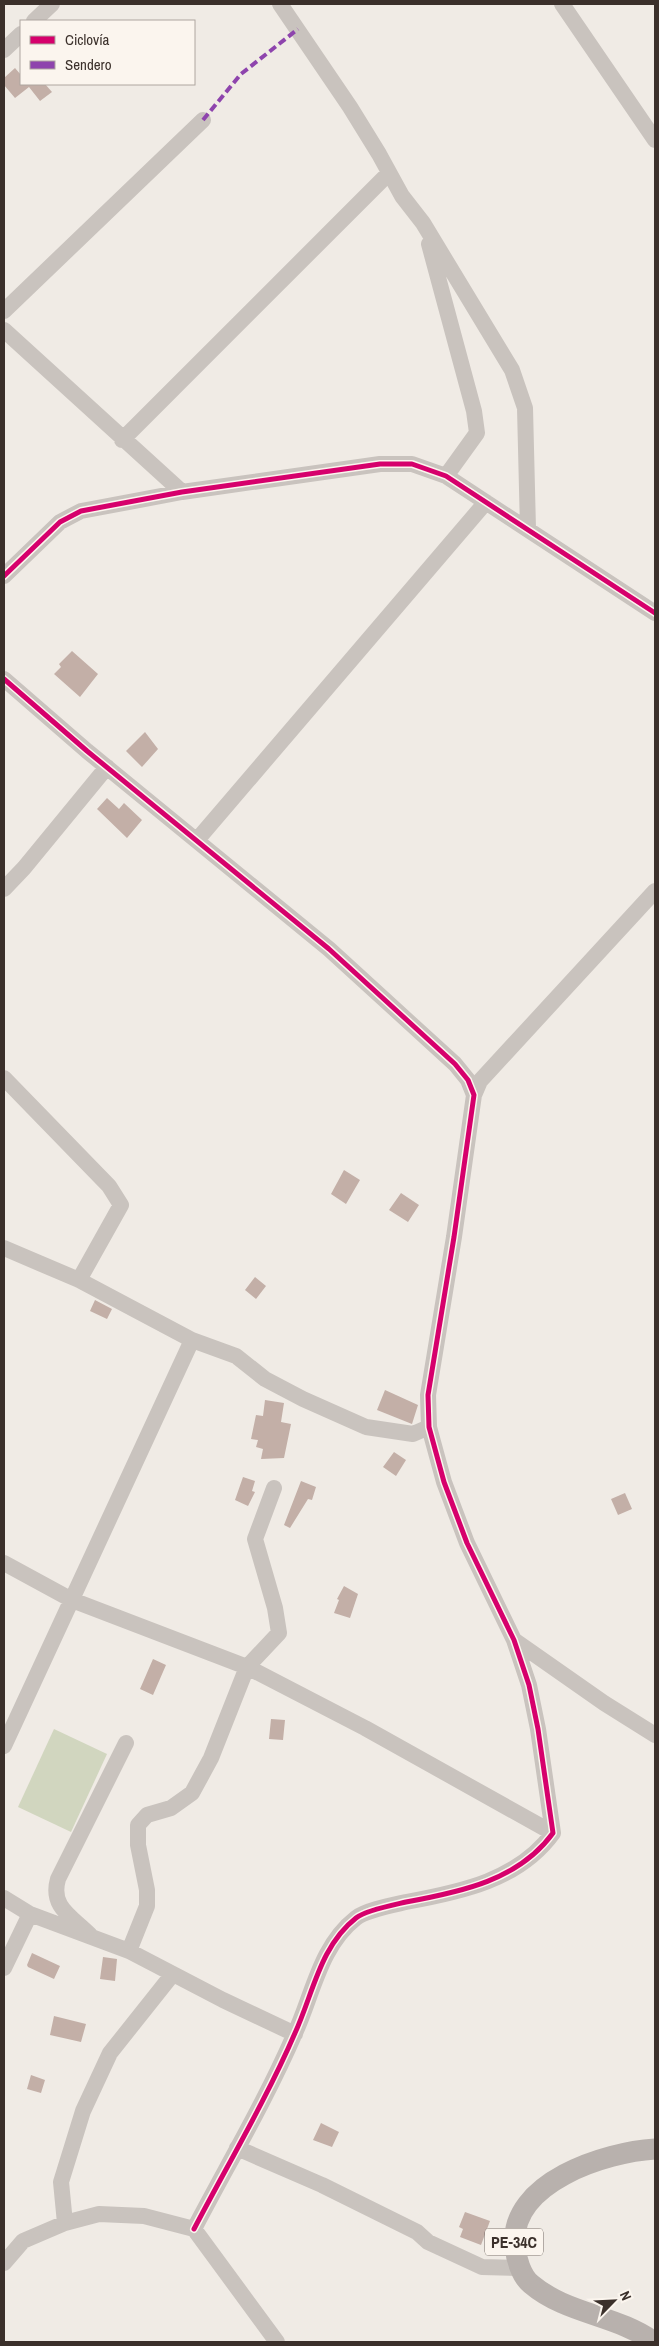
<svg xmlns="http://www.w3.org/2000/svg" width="659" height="2346" viewBox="0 0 659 2346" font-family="'Archivo Narrow',sans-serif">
<rect width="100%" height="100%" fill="#f0ebe5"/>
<!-- green -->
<path fill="#d1d6bf" d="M54,1729L107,1754L71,1832L18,1807Z"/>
<!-- building -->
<path fill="#c3afa7" d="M15,68L21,75V84H45L52,92L40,101L29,87L15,98L4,85V78Z
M72,651L98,674L80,697L54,674L61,667L59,664Z
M145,732L158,749L142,767L126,751Z
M107,798L119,809L124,803L142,820L127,838L97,809Z
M344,1170L360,1180L346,1204L331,1194Z
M401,1193L419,1205L408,1222L389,1210Z
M255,1277L266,1286L256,1299L245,1290Z
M95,1300L112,1309L107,1319L90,1311Z
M385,1390L418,1405L412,1424L377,1410Z
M265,1400L284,1403L281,1422L291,1424L284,1458L261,1459L263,1449L256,1447L258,1440L251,1439L256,1415L263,1416Z
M394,1452L406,1460L396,1476L383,1467Z
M243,1477L255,1481L252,1491L255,1492L248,1506L235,1500Z
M301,1481L316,1487L312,1500L308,1499L290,1528L284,1525Z
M625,1493L632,1509L618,1515L611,1499Z
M344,1586L358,1594L350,1618L334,1613L339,1600L337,1599Z
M153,1659L166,1665L153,1695L140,1689Z
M271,1719L285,1720L283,1740L269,1739Z
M32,1953L60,1966L54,1979L28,1967L27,1965Z
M103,1957L117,1959L115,1981L100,1979Z
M54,2016L86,2024L81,2042L50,2035Z
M31,2075L45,2080L41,2093L27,2089Z
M321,2123L339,2132L332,2147L313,2140Z
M465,2212L490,2221L481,2245L460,2237L463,2229L459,2227Z"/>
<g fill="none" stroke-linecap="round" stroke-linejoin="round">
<!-- minor -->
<path stroke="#c9c3be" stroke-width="16" d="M280,4L350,107L379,154L402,196L423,223L512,370L525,408L528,529
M562,4L655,140
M34,21L52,4
M4,50L21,34
M429,244L474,411L477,433L446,476
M4,311L203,120
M4,330L182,492
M122,440L389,173
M4,576L60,522L81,511L182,492L380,464H412L446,476L655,613
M4,679L87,751L329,949L455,1064L468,1080L474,1095L454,1237L428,1395L429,1427L444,1482L467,1543L514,1640L529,1685L538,1729L553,1833C519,1880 461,1892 406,1902C393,1905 366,1910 356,1918C320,1946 313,1994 295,2033C266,2100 228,2164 194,2229
M197,840L486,502
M4,889L24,868L107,767
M4,1078L109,1186L121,1205L79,1280
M474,1095L480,1081L655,891
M4,1248L79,1280L192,1340L236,1356L265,1379L303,1399L366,1427L413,1434L429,1427
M4,1563L72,1600L247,1667L365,1728L553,1833
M514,1640L604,1703L655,1735
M4,1746L192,1340
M4,1898L30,1914L129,1951L223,2000L295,2034
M90,1935C71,1916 50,1907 58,1879L126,1743
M129,1951L147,1906V1890L138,1845V1825L147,1815L171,1808L192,1793L211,1758L247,1667L279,1633L275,1608L255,1539L274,1488
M4,1968L30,1914
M237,2148L322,2185L417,2232L428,2242L482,2267L521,2268
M65,2223L61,2182L83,2111L110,2053L172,1975
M4,2263L23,2241L65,2223L99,2214L144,2216L194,2229L277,2342"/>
<!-- major -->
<path stroke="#b8b1ad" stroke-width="21" d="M654,2342C617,2315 566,2314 531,2284C521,2276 516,2258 515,2246C509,2182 606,2152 655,2149"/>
<!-- quiet -->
<path stroke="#8e44ad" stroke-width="4" stroke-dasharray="8 4" stroke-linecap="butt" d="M203,120L241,74L298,29"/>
<!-- cycleway casing -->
<g stroke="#fbf5ee" stroke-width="8">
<path id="cycleway" d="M4,576L60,522L81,511L182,492L380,464H412L446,476L655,613
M4,679L87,751L329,949L455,1064L468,1080L474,1095L454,1237L428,1395L429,1427L444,1482L467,1543L514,1640L529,1685L538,1729L553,1833C519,1880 461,1892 406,1902C393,1905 366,1910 356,1918C320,1946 313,1994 295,2033C266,2100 228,2164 194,2229"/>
</g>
<!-- cycleway -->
<use href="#cycleway" stroke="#d6006c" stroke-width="5"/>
</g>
<g text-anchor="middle" stroke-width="4" stroke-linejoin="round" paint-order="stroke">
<!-- shield labels -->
<rect fill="#fbf5ee" stroke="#756b66" stroke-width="1" x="485" y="2228.5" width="58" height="27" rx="4"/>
<g font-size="16" font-weight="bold" fill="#3b302b">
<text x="514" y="2248">PE-34C</text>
</g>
</g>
<!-- border -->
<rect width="659" height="2346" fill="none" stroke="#3b302b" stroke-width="10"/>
<!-- legend -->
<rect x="20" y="20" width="175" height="65" fill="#fbf5ee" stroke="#aea6a0"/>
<rect x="30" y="36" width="25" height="8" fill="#d6006c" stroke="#aea6a0"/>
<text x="65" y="45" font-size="15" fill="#3b302b">Ciclovía</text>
<rect x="30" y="61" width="25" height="8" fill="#8e44ad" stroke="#aea6a0"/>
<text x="65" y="70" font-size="15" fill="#3b302b">Sendero</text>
<!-- north arrow -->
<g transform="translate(614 2301) rotate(66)" stroke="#fbf5ee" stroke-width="4" paint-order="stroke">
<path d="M0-4L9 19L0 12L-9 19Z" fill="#3b302b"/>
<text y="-8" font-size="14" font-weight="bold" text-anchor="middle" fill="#3b302b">N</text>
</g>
</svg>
